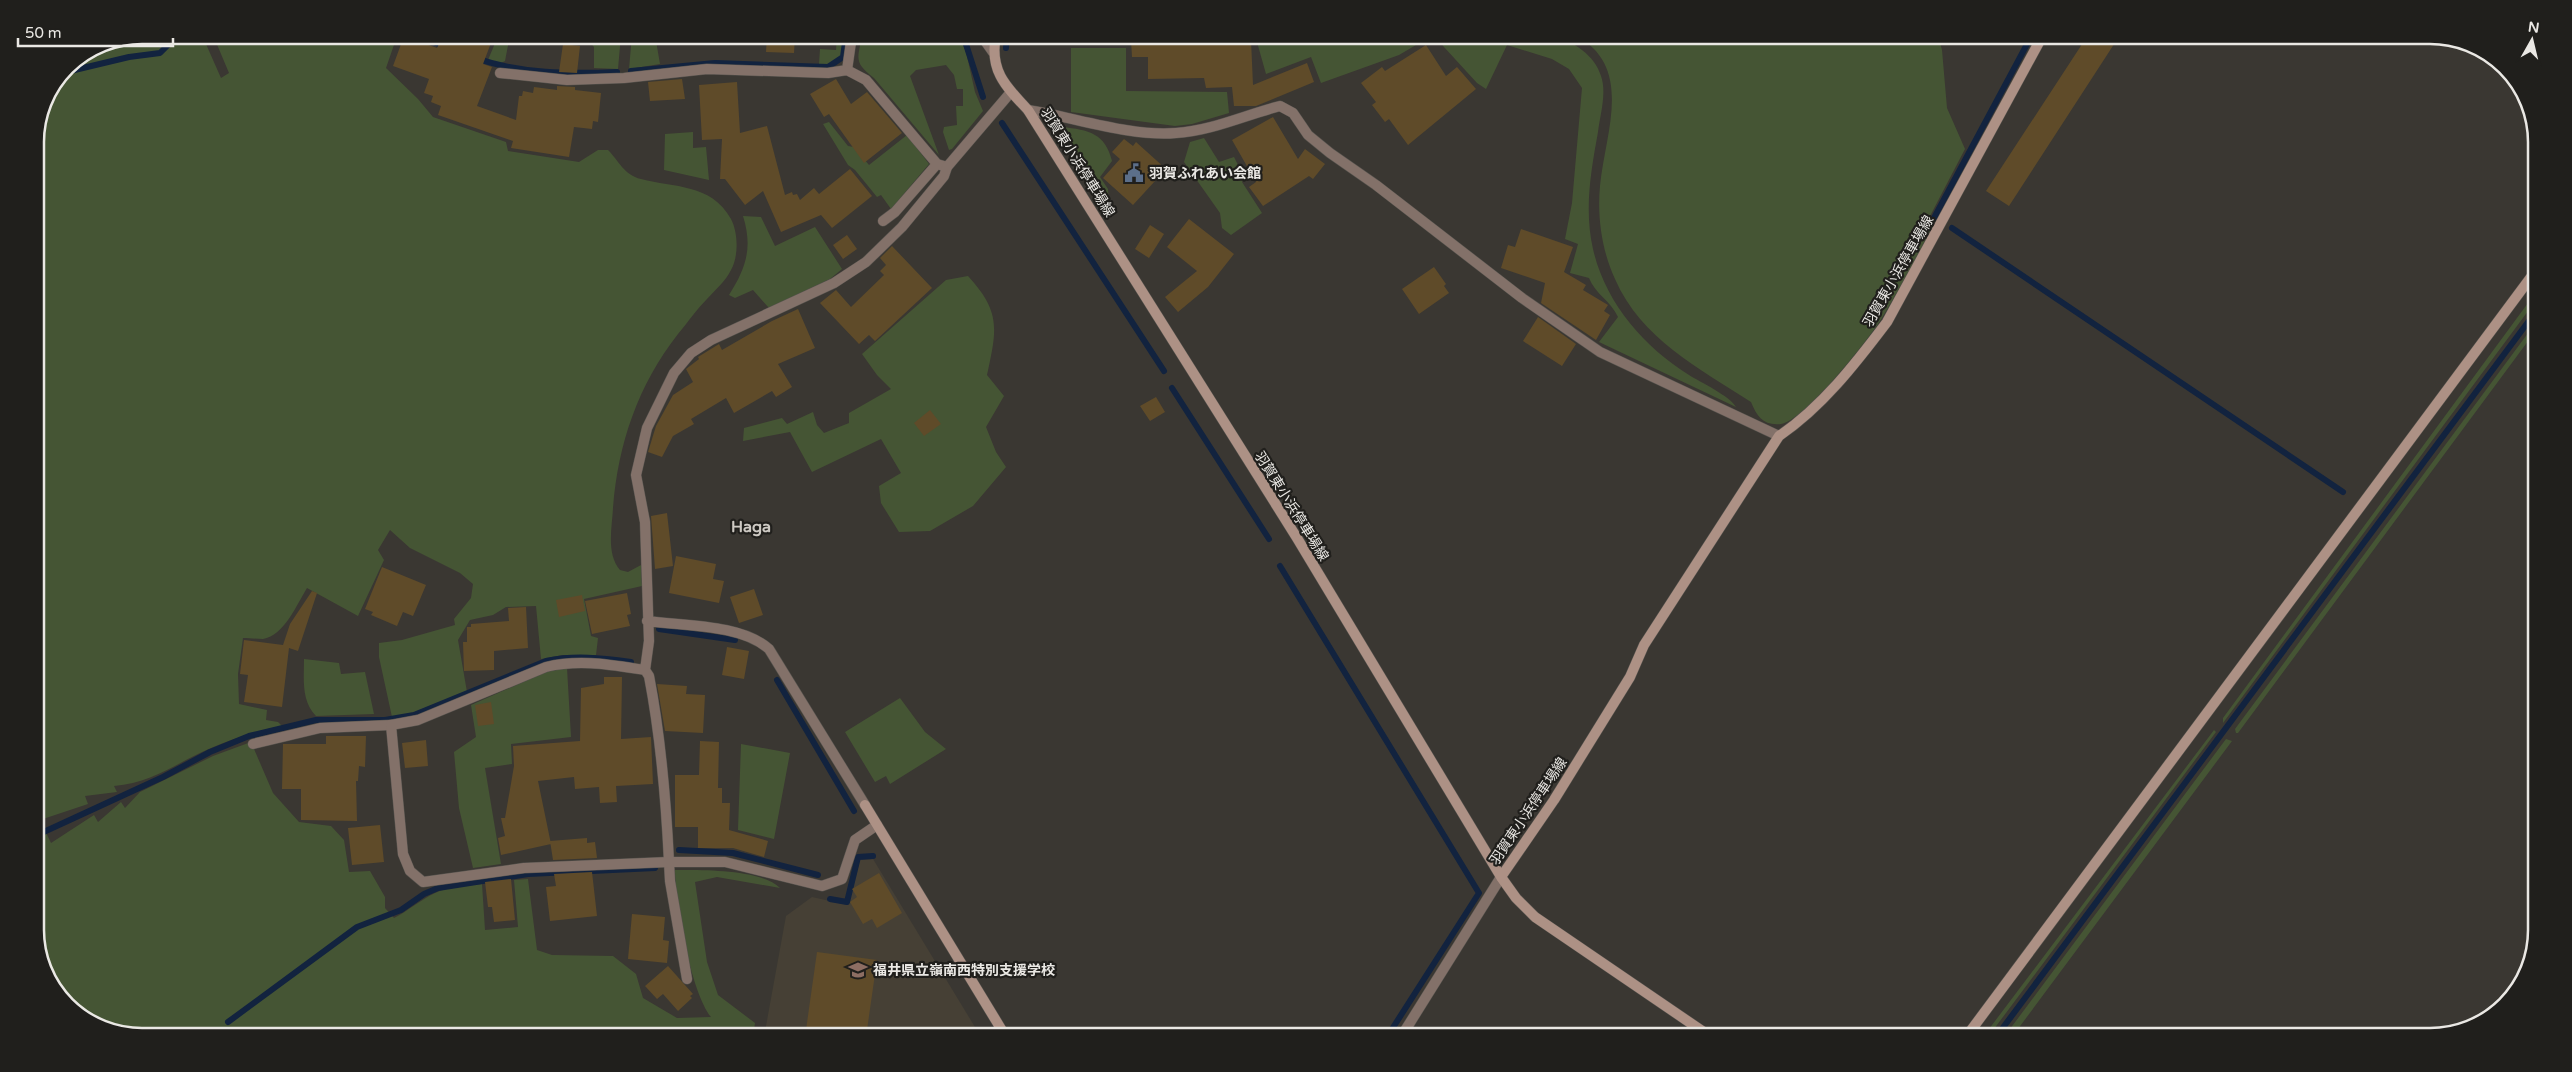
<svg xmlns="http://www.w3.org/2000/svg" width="2572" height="1072" viewBox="0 0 2572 1072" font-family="'Varela Round','Noto Sans JP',sans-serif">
<rect width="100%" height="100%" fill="#3a3732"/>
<!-- built -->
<path fill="#464035" d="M873,859L981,1037H764L786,916L812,897L848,905L860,860Z"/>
<!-- green -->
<path fill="#455534" d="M142,35H202L221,78L229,73L213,35H390L396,39L386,68L418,99L433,117L506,142L508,151L579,162L598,150H608C619,161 624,175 641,179C674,188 711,183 731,219C738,232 739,256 731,270C725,282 716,289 707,299C697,309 688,322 678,334C638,385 618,444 613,508C612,528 606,554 620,570L628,572L641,565L642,586L584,599L591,636L598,638L596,655H563L541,659L536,606L506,607L493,615L470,620L458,640L467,692L412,713L392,717L379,657V643L402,640L455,625L454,619L471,598L473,584L460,573L410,548L390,530L378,550L384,560L358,616L307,588C297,604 284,636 263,639C257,639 249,638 243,638L238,674L239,704L267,710L266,720L278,722L282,726C257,731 234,738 211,748C178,762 152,783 114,786L117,792L85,796L88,804L40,820L51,843L94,815L98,822L121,802L125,808L140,792L213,756L251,742L273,793L299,822L331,826L344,840L349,872L370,871L385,897V908L394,918C408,911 420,900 435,893C449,886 467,886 482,884L485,930L518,927L514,880L528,879L537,950L552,955L613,956L636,974L643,998L677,1018L711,1017C691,992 675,903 675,870C702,870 761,869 780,888L717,877L695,882L707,962L718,995L755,1023L753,1037H142L101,1029L57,995L35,937V135L43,101L67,66L101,43Z
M495,35H510L505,61L499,64L488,60L498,36Z
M583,35H621L618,69L594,68V47Z
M632,35H655L660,64L629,69Z
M837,35H844L841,56L827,65L819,64L820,49L836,50Z
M862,35H959L966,52L975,92L983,111L952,149L949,150L943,132L944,127L957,125L956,106H963V89H957L954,75L946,65L916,70L910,76L939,155L874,78C853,62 858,59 862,35Z
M1255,35H1554C1573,42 1595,55 1601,76C1607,93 1600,115 1598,132C1591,171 1584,209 1593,249C1605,302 1643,346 1689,375C1700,382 1730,396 1736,407L1599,342L1618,317C1611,301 1595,294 1589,278L1570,273L1578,244L1565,239L1572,203L1582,88L1569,69L1552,59L1507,45L1486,89L1477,83L1433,35L1399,55L1321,83L1311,57L1266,74Z
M1575,35H1938L1942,50L1947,108L1965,149L1928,220L1934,224C1917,255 1901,287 1882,318C1869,339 1804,421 1781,424C1764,426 1757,417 1751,402C1699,368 1641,339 1615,279C1602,251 1597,217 1600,186C1605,133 1635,67 1575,35Z
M1071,48H1126V91L1227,92L1229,113L1192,124L1175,126L1071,112Z
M829,122L848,146L854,147L869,165L907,135L929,164L891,209L881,195L877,197L855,170L848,165L823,124Z
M1062,127C1089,130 1105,133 1112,161L1100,177L1108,189L1109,203L1106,205L1061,134Z
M693,132V148L706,147L709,180L664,170L665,134Z
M1204,138L1219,162L1234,157L1244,177L1242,182L1262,213L1231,235L1222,228L1220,213L1184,162L1190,142Z
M743,216L761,217L775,246L815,227L842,269L830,279L769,308L753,290L735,298L729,295C746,268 753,248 743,216Z
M968,276C1001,312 997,329 987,375L1004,396L986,427L996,452L1006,467L973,506L930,531L899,532L881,503L879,486L901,473L881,439L812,472L790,432L743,441L744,428L782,418L787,424L813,412L817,425L824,433L849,423V413L891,389L877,375L862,354L946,280Z
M2531,302L2534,303L2223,723V718L2528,303Z
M2537,321V329L2238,733H2236L2235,729Z
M304,659L339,663L341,674L365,672L374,714L316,716C301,700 304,680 304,659Z
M567,668L571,737L511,744L512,764L485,768L501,864L473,868L459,808L454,752L476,737L471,705L546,672Z
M900,698L925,732L946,749L890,784L886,776L875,782L845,732Z
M2214,730L2216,732L1988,1037H1983Z
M2226,739L2232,741L2012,1037H2004Z
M741,744L790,753L774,839L738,830Z"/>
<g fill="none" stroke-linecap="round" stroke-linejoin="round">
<!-- stream -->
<path stroke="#12233f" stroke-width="6" d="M417,35L446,47
M963,35L983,97
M1006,48L1007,35
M476,58C520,74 570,74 617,72
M631,71L715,63L828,67L843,57L846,35
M62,73L129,57L160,53L178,35
M1002,123L1164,371
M1934,218L2032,35
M1952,228L2343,492
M1172,388L1269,539
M1280,566L1479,893L1387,1037
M659,629L735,640
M777,680L854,811
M35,836L163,777L210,752L249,736L316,720H385L414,715L546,661C575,655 601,658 631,662
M679,850L733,853L818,875
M830,899L847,902L858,857L873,856
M228,1022L357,927L401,910L424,894L438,888L528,874L655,868
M1996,1037L2537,310"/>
</g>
<!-- building -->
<path fill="#5f4b29" d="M443,35H494L483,64L492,67L477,106L516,120L519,96H522L523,91L533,93L534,87L557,90V86L575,87V90L601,93L598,122L593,121L592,129L574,127L569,157L511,148L513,141L438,115L441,106L431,102L433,96L424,93L429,79L393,66L404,36L437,48Z
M767,35H795L794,53L766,52Z
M2088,35H2120L2009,206L1986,191Z
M1173,38V42L1193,41V44L1251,40L1253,85L1307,63L1314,82L1256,106H1234L1232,87L1206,88L1204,78L1148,79V57H1132L1131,40Z
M563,44L580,46L577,73L559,72Z
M1426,45L1446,76L1457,67L1476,89L1408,145L1389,119L1385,122L1372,105L1376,102L1361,83L1382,67L1385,71Z
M682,79L685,99L650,101L648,82Z
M836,79L851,104L867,92L902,133L864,163L829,114L824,117L810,94Z
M737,82L740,133L767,126L785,195L792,192L793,195L797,194L800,200L814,188L819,194L850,169L872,196L832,228L821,215L781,232L763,191L745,205L725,179H720L722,139L702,140L699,85Z
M1273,117L1298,159L1305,149L1325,164L1313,179L1309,176L1263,206L1249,187L1256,182L1232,140Z
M1124,139L1133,146L1136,142L1166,169L1133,205L1103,178L1120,159L1112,152Z
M1189,219L1234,254L1208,287L1178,312L1165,297L1197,271L1167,247Z
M1150,225L1164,234L1149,258L1135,249Z
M1521,229L1573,247L1564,272L1586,285L1583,290L1608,305L1604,311L1610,315L1596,340L1541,303L1545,283L1501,268L1508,245L1515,247Z
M847,235L857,249L843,259L833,245Z
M892,246L932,288L875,341L869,335L859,344L820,303L836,290L851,307L884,275L880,271L886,265L880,258Z
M1434,267L1446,284L1444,286L1449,293L1419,314L1402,289Z
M798,309L815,348L778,364L792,387L776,397L772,391L734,413L726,398L691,419L694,424L673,436L662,457L648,452L656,426L673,395L693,382L686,369L699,359L698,357L719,344L722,350L772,321Z
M1538,317L1576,344L1562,366L1523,341Z
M1156,397L1165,412L1150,421L1140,406Z
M930,410L941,424L924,436L914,423Z
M667,513L673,566L655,569L651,516Z
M676,556L716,564L713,579L724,581L719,603L669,593Z
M382,567L426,585L413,616L403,612L397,626L371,615L373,612L365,609Z
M754,589L763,615L739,623L730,597Z
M312,591L317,593L298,651L289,648L282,707L244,702L248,675L240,674L244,640L283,645L290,624Z
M627,593L631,614L627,615L630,626L592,634L585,601Z
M582,595L585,611L559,617L556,600Z
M526,607L528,648L494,651V670L464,671L463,642H467V627H471V624L509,621L508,608Z
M727,647L749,651L744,679L722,675Z
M604,677H622L621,739L651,737L653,784L616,786L617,802L600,803L599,787L575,789L574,777L538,781L551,844L501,855L498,838L505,836L501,818H505L514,766L513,746L580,741L581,688L604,684Z
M657,684L687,686L686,694L705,695L703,733L665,731Z
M491,702L494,724L478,726L475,705Z
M326,736H366L365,767L359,766L358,781H356L357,821L301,820V789H282L283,744H326Z
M426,740L428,766L405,768L402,743Z
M700,741L719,742L718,788H722V803H730L729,830L768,841L764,857L733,848H698V827H675V775H699Z
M380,825L384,862L352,865L348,828Z
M587,838V843L595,842L597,858L553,860L550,841Z
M592,872L597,916L550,921L546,887L556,886L554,874Z
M879,873L902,913L877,928L872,919L863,924L850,902L857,897L852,889Z
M511,879L515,920L494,922L492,907H488L485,882Z
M632,914L665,917L663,940L669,941L667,963L628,959Z
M817,952L877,960L866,1037H805Z
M668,966L693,994L690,996L692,998L678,1011L663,994L657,999L645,986Z"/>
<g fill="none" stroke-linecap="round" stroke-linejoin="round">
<!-- lane casing -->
<g stroke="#56534e" stroke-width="11">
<path id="lane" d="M852,35L847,70L866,80L937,164L947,167
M981,35L993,52
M500,73L567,80L624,78L707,69L828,73L847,70
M883,221L895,212L937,164
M253,744L320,728L391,725
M669,862L670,881L687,979"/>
</g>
<!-- street casing -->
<g stroke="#56534e" stroke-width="11">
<path id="street" d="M1028,110C1073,117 1131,137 1176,133C1211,131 1245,115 1280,106L1293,113L1308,135L1330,153L1376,185L1522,298L1600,352L1779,436
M647,621C684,626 741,624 769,649L865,805
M645,670C611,665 580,659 546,667L418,720L391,725L403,854L410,871L423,882L524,868L669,862H725L822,886L842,879L855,840L877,825
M669,862C666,799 661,738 649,676L645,670L649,641L645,522L636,475L647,428L674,373L691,353L711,340L834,283L866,262L902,227L944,176L947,167L1011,92
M1401,1037L1501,877"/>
</g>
<!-- secondary casing -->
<g stroke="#56534e" stroke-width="11">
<path id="secondary" d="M996,35C989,70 1005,86 1028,110L1297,538L1501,877L1516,898L1535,917L1711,1037
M865,805L1006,1037
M1501,877L1554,800L1630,677L1644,645L1779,436C1822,407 1856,363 1887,322L2043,35
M1966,1037L2537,269"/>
</g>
<!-- lane -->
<use href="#lane" stroke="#837169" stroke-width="10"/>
<!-- street -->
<use href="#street" stroke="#837169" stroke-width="10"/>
<!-- secondary -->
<use href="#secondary" stroke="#ad9185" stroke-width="10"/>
</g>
<!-- icons -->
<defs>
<g id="civic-bare" transform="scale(1.5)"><path d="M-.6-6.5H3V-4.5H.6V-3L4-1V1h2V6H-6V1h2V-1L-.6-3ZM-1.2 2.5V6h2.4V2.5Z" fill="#5c6f8a" stroke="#201f1c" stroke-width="2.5" paint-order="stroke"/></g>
<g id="school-bare" transform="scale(1.5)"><path d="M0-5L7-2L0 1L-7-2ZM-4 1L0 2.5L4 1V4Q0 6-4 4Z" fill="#8d6e63" stroke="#201f1c" stroke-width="2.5" paint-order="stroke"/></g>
</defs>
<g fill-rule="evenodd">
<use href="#civic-bare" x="1134" y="173"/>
<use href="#school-bare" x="858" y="970"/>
</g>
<g text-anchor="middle" stroke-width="4.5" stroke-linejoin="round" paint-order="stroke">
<!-- street labels -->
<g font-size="14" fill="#eae8e4" stroke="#201f1c">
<text transform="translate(1078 162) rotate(58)" y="5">羽賀東小浜停車場線</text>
<text transform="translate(1898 271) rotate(-60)" y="5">羽賀東小浜停車場線</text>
<text transform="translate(1292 506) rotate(58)" y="5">羽賀東小浜停車場線</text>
<text transform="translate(1528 811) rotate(-56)" y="5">羽賀東小浜停車場線</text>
</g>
<!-- poi labels -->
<g font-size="14" font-weight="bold" fill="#eae8e4" stroke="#201f1c" text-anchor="start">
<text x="1149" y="178">羽賀ふれあい会館</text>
<text x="873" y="975">福井県立嶺南西特別支援学校</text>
</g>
<!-- quarter labels -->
<g font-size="16" font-weight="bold" fill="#cdc9c3" stroke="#201f1c">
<text x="751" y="532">Haga</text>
</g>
</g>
<!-- crop -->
<path d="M0 0H2572V1072H0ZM142 44H2430A98 98 0 0 1 2528 142V930A98 98 0 0 1 2430 1028H142A98 98 0 0 1 44 930V142A98 98 0 0 1 142 44Z" fill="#201f1c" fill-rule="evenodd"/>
<path fill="none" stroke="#eae8e4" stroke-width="2.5" d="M142 44H2430A98 98 0 0 1 2528 142V930A98 98 0 0 1 2430 1028H142A98 98 0 0 1 44 930V142A98 98 0 0 1 142 44Z"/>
<!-- north arrow -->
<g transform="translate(2532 40) rotate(8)" stroke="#201f1c" stroke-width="4" paint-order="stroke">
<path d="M0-4L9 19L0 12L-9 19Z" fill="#eae8e4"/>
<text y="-8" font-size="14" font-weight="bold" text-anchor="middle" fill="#eae8e4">N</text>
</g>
<!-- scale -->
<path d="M18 38v8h155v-8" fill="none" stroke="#eae8e4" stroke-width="2.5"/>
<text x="25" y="38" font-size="15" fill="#eae8e4" stroke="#201f1c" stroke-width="4" paint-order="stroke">50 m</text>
</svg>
